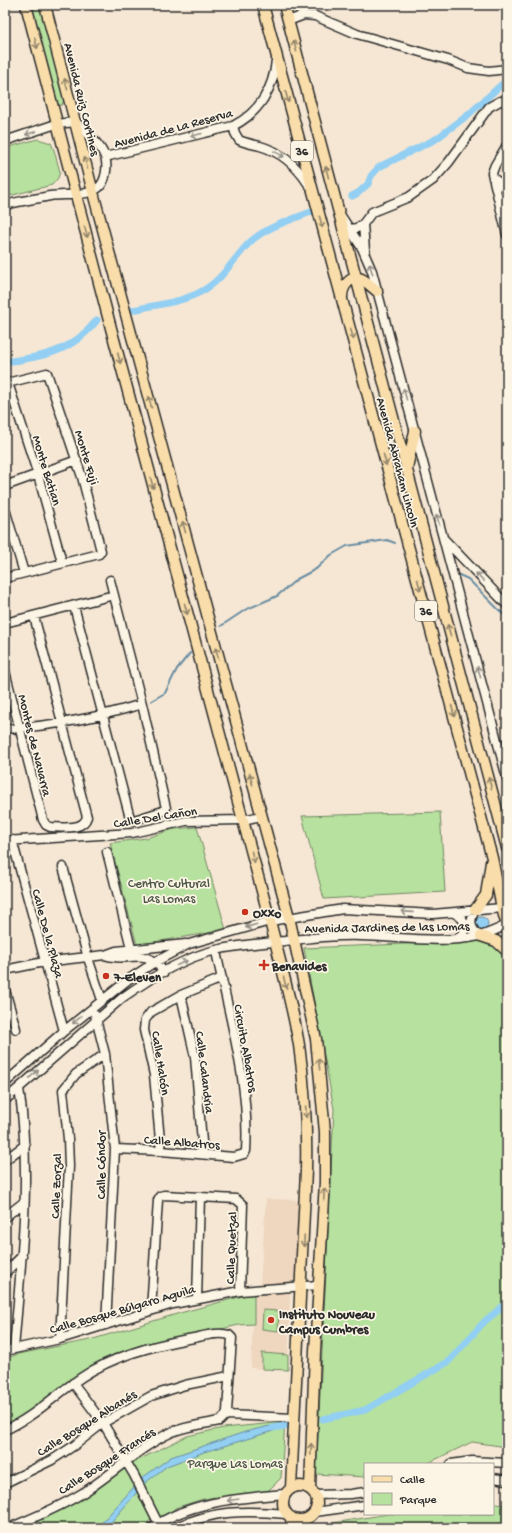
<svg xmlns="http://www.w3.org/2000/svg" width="512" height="1533" viewBox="0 0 512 1533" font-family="'Gochi Hand',sans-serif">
<rect width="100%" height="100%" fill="#f6e7d4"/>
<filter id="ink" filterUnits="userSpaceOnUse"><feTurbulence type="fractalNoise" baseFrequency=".025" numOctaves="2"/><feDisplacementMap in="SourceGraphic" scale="8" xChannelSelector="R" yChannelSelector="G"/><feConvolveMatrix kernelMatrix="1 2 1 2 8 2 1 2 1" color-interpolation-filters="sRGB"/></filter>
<g filter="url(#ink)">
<!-- built -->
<path fill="#eed6bf" d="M266,1199L300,1200L296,1278L292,1283L260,1285Z
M290,1292L288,1370L251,1368L254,1293L265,1294Z"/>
<!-- green -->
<path fill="#b7e19e" stroke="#718664" d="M30,5H40L65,98L62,105H59L56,103Z
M38,139L51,143L54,150L60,172L58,178L52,185L5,197V148Z
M440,812L445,892L324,899L302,816Z
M197,827L226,930L137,945L110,843L146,838L174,829Z
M507,936V1447L472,1442L426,1464H365V1477L316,1474L334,1109L304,948L478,941Z
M254,1293V1324L239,1325L181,1338L114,1357L69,1380L37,1408L5,1426V1359L18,1354L90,1340L180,1313Z
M263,1310L279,1311L278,1331L262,1329Z
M262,1353L288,1355V1370L262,1369Z
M285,1422L281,1478L269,1490L245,1496L219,1499L214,1497L200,1500L175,1508L173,1512L149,1521L145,1528H24L59,1511L134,1462L187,1436L223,1428Z
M493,1503L507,1506V1528H321V1525L388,1514H493Z"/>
<!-- water -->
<path fill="#92cff3" stroke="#698da3" d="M474 924a7 7 0 1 1 14 0a7 7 0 1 1-14 0Z
M282,1423L283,1428L204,1452L167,1466L145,1483L106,1528H97L142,1478L171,1457L245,1432Z"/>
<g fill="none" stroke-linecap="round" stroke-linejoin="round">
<!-- stream -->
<path stroke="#698da3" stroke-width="2" d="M457,574L468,579L507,618
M221,626L245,610L277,596L297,579L316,569L331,555L347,546L387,540L395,543
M151,701L165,693L177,669L190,653"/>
<!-- canal -->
<path stroke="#92cff3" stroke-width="7" d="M352,196L358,193L368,184L371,176L379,167L436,139L468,115L501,85L507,82
M133,310C157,304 182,303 204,290C223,279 235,257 250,242C265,228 292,219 311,212
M5,362C43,357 72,352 97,320
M323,1419L365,1410L448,1362L485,1321L507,1303
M273,1428L285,1426"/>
<!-- minor casing -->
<g stroke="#2b2b2b" stroke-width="11">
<path id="minor" d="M288,21L304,15L315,16L357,34L448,60L468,68L489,71L507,69
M233,126L235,133L239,140C245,143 252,144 260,146C282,152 297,166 309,185
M5,141L56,124L76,122C85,132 100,143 105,157C108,166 106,182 98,188C85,197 65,194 50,196C35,199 20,201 5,205
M507,145L495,165L492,173L507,235
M105,157L233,126C259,113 274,88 276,60
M493,178L507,188
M341,216L362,248L372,271L507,778
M363,224L365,251
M350,229L357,228L363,224L372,212L409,197L433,180L449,162L489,107L500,101H507
M5,486L77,460
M5,509L24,573
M444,539L507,605
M5,578L99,554L101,551L82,477L47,373L11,382L9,386L38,475L62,562
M74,606L130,818L134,820L163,811L166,808L142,704L110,580
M5,623L114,595
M5,671L43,820L46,825L50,827C62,827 83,831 87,817L34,616
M5,729C52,726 97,718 142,704
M12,840L64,1031
M5,841L132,833L186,821L243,820L261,816
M107,852L133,956
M63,867L88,958L102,1000
M475,910C469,922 470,927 479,936
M454,913C467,919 469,931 456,939
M105,955C130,964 143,944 164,972
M5,970L44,962L105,955L116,951L186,944
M5,990L16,1029
M181,995L195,1057L203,1154
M95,1015L105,1054L115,1149L106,1325
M5,1083L64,1031L129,979L155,962L189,944L270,921L343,909L433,914L502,908
M5,1100L122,998C150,978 183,958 216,950C239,945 263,943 285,941C310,938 336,935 361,936C399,937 440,944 479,936C488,934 498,929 507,925
M115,1149L161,1151L234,1157L244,1154L246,1151C250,1083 229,1017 216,951
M161,1151L154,1075L144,1030L145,1020L151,1012L181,995L222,978
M5,1160L25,1145
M5,1217L24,1202
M5,1273L22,1256
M197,1299L200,1197
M151,1310L158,1200L160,1196L164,1195L236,1199L243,1205L240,1291
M60,1339L69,1166L68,1139L63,1090L76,1074L105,1054
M14,1349C21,1263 32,1174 19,1088
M5,1351L60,1339L173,1304L240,1291L319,1285
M73,1383L103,1423L134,1475L158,1523L161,1528
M226,1415L293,1418
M5,1430C34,1417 56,1394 82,1377C113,1356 152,1346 188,1339C201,1337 217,1331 229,1335L232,1338L227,1411L226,1415L220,1421C204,1424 187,1426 172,1432C139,1447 112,1475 81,1494C58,1508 33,1518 9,1528
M451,1464L472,1461L507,1463
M493,1478L507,1480
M5,1483L52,1460L75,1445L103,1423L151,1396L185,1385L229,1376
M316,1495L351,1494L365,1492
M315,1512L365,1505
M152,1528C189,1501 241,1498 285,1494
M174,1528C214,1510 244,1510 287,1514"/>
</g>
<!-- major casing -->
<g stroke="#2b2b2b" stroke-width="13">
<path id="major" d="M26,5L112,332L270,921C280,962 292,1003 299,1045C305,1087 307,1128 306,1170L291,1488
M45,5L95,200L289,917L316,1039L325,1132V1182L315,1351L310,1488
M263,5L492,858L502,908L507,926
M284,5L507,848
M342,297C342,285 353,272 365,281C369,284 373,288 377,291
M407,468L415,431
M475,910L486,895L491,862
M481,936L496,941L507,951
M283 1503a17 17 0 1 1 34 0a17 17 0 1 1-34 0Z
M291,1517L292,1528"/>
</g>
<!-- minor -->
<use href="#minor" stroke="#fcf5e5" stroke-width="8"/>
<!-- major -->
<use href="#major" stroke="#f9deab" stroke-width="10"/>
</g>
<!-- one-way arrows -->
<defs><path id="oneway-shaft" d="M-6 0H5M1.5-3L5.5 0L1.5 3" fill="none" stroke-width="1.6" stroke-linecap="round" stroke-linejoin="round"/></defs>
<g stroke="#92846b">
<use href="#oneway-shaft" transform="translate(36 43) rotate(76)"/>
<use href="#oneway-shaft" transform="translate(295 46) rotate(-105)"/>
<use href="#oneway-shaft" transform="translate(66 84) rotate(-105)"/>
<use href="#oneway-shaft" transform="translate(287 97) rotate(75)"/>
<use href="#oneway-shaft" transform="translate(86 163) rotate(-104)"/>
<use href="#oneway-shaft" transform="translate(327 172) rotate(-104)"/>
<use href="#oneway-shaft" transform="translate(321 222) rotate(75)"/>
<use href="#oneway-shaft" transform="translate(86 232) rotate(74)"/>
<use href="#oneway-shaft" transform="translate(352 334) rotate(75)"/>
<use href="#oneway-shaft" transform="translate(119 358) rotate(75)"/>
<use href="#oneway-shaft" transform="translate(150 402) rotate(-105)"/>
<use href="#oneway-shaft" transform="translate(385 460) rotate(75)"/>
<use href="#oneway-shaft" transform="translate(152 483) rotate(75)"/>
<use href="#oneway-shaft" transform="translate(184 527) rotate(-105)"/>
<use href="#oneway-shaft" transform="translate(419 585) rotate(75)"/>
<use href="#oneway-shaft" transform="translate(186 609) rotate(75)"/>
<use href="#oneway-shaft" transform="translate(449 630) rotate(-105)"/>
<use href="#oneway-shaft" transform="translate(217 653) rotate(-105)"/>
<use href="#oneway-shaft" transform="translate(453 711) rotate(75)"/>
<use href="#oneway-shaft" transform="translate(251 779) rotate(-105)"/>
<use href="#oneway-shaft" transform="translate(490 783) rotate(-105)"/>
<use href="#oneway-shaft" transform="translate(253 857) rotate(75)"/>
<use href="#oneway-shaft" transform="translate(285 983) rotate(76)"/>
<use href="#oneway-shaft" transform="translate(319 1064) rotate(-97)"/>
<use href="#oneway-shaft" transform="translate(306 1112) rotate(86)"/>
<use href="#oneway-shaft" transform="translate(324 1194) rotate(-88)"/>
<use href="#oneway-shaft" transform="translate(304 1241) rotate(93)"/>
<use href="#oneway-shaft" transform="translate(311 1449) rotate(-88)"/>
</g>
<g stroke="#949088">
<use href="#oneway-shaft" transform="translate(31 133) rotate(162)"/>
<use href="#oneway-shaft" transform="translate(196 135) rotate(166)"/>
<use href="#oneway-shaft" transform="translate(279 154) rotate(29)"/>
<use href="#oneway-shaft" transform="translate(371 269) rotate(-108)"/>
<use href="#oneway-shaft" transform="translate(405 394) rotate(-105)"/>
<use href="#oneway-shaft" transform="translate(438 520) rotate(-105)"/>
<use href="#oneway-shaft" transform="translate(480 577) rotate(-134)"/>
<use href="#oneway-shaft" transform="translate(479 672) rotate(-105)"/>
<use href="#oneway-shaft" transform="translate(407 912) rotate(-176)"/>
<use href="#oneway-shaft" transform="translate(251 926) rotate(164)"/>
<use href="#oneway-shaft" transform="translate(182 963) rotate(-25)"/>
<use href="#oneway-shaft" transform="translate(77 1020) rotate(140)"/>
<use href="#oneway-shaft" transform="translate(34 1074) rotate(-41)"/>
<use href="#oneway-shaft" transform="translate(233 1500) rotate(171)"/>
</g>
</g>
<!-- markers -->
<g fill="#c8321e" stroke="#fcf5e5" stroke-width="1.5">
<circle cx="245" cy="912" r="4"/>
<path d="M262 959h4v4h4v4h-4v4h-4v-4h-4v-4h4z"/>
<circle cx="106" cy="976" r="4"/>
<circle cx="271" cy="1320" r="4"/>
</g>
<g text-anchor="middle" stroke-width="3.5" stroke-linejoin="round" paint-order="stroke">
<!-- shield labels -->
<g fill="#fcf5e5" stroke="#6a6863" stroke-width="1">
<rect x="291" y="141" width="22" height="20" rx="3"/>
<rect x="415" y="601" width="22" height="20" rx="3"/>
</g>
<g font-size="12" font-weight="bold" fill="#2b2b2b">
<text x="302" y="155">36</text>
<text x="426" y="615">36</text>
</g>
<!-- street labels -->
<g font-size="13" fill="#2b2b2b" stroke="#fcf5e5">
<text transform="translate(83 99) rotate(76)" y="5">Avenida Ruiz Cortines</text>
<text transform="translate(173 127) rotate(-15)" y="5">Avenida de La Reserva</text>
<text transform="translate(88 457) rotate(73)" y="5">Monte Fuji</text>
<text transform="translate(399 462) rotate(75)" y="5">Avenida Abraham Lincoln</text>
<text transform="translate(48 470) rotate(73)" y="5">Monte Batian</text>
<text transform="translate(36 745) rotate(76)" y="5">Montes de Navarra</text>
<text transform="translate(155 816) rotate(-9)" y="5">Calle Del Cañon</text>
<text transform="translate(387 926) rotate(-1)" y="5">Avenida Jardines de las Lomas</text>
<text transform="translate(49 933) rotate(75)" y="5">Calle De la Plaza</text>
<text transform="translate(247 1048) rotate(80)" y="5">Circuito Albatros</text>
<text transform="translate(162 1063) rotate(81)" y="5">Calle Halcón</text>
<text transform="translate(206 1072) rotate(83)" y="5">Calle Calandria</text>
<text transform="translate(182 1141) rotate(4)" y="5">Calle Albatros</text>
<text transform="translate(100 1165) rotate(-90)" y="5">Calle Cóndor</text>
<text transform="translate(55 1186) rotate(-88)" y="5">Calle Zorzal</text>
<text transform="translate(230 1248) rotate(-88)" y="5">Calle Quetzal</text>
<text transform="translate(122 1308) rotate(-16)" y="5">Calle Bosque Búlgaro Aguila</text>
<text transform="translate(86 1422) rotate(-32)" y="5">Calle Bosque Albanés</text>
<text transform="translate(106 1460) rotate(-33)" y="5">Calle Bosque Francés</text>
</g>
<!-- park labels -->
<g font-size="13" fill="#4e5848" stroke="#fcf5e5">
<text x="169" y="887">Centro Cultural<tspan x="169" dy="15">Las Lomas</tspan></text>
<text x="235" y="1467">Parque Las Lomas</text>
</g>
<!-- poi labels -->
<g font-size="13" font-weight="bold" fill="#2b2b2b" stroke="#fcf5e5" text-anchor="start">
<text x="253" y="917">Oxxo</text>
<text x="272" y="970">Benavides</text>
<text x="114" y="981">7-Eleven</text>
<text x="279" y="1318">Instituto Nouveau<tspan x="279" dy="15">Campus Cumbres</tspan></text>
</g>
</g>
<!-- margin -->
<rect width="512" height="1533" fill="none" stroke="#fcf5e5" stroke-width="20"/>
<rect x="10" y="10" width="492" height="1513" fill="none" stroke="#2b2b2b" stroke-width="1.5" filter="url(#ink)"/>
<!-- legend -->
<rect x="364" y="1463" width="130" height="52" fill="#fcf5e5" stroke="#a8a49b"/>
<rect x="372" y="1476" width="20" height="6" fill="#f9deab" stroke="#a8a49b"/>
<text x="400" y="1483" font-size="12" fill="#2b2b2b">Calle</text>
<rect x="372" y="1493" width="20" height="12" fill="#b7e19e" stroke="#a8a49b"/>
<text x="400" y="1503" font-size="12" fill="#2b2b2b">Parque</text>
</svg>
